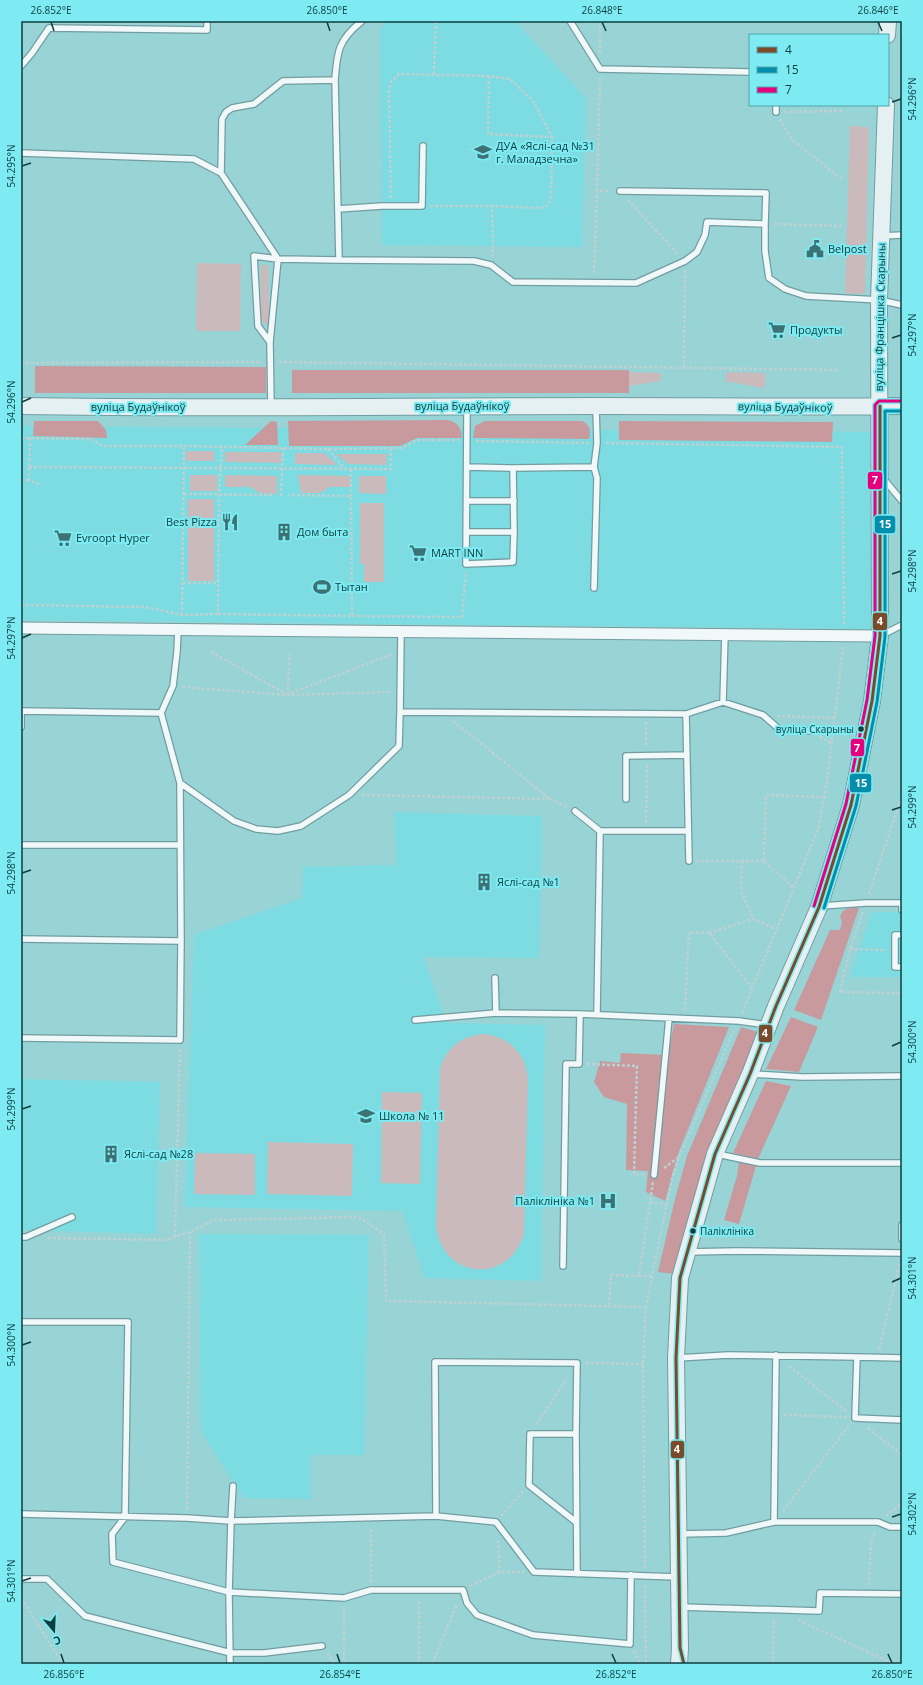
<svg xmlns="http://www.w3.org/2000/svg" width="923" height="1685" viewBox="0 0 923 1685" font-family="'Open Sans',sans-serif">
<rect width="100%" height="100%" fill="#98d3d6"/>
<!-- built -->
<path fill="#7cdce1" d="M388,21H515L586,98L582,247L382,245L380,29Z
M21,426L871,432V629L21,620Z
M394,812L542,816L539,958L423,957L447,1023L545,1025L541,1281L425,1278L402,1211L185,1207L194,935L302,898L303,867L397,865Z
M872,912H902V977H850Z
M21,1079L160,1082L156,1234L21,1230Z
M199,1234L369,1235L364,1455H311V1499L244,1498L201,1432Z"/>
<!-- green -->
<path fill="#cbbabb" d="M850,126L869,127L865,294L845,293Z
M197,263L241,264L240,331H196Z
M261,265H268L269,326L261,320Z
M629,372L661,373L660,381L629,386Z
M727,372L765,373V385L763,388L725,381Z
M186,451H214V461H186Z
M225,452H281V463L225,462Z
M295,453H324L338,465L295,464Z
M336,454H387L386,465L348,464Z
M190,475H217V491H190Z
M225,475L277,476V494L260,493L250,487H225Z
M298,475L350,476V487H330L320,493H301Z
M359,476H386V494L359,493Z
M188,499H214V581H188Z
M360,503H384V582H364V564H360Z
M484,1034C509,1037 526,1053 528,1079L524,1234C508,1286 441,1279 436,1225L440,1069C446,1048 461,1036 484,1034Z
M382,1092L422,1093L420,1184L381,1183Z
M268,1142L353,1144L352,1196L267,1194Z
M195,1153L255,1154V1195L194,1194Z"/>
<!-- forest -->
<path fill="#c89a9d" d="M35,366L266,367V393H35Z
M292,370H629V393H292Z
M448,420C457,422 462,428 462,438H417L400,446H289L288,421Z
M34,421H98L106,430L107,438L33,436Z
M271,421L277,422L278,445H245Z
M485,421H582C590,425 591,430 589,439L473,438L475,426Z
M619,421L833,422L832,442L619,440Z
M853,907L859,908L821,1020L794,1010L830,930H840L842,922L840,916L844,910Z
M791,1017L818,1027L799,1072L766,1069Z
M674,1024L729,1027L678,1154L665,1201L646,1192L648,1171L626,1170L627,1104L604,1097L594,1082L600,1061L620,1063L621,1053L668,1055Z
M741,1027L758,1032L675,1274L658,1272L675,1199L687,1156Z
M766,1081L791,1086L758,1159L733,1153Z
M739,1162L756,1166L739,1224L724,1220L737,1176Z"/>
<g fill="none" stroke-linecap="round" stroke-linejoin="round">
<!-- service casing -->
<g stroke="#729da0" stroke-width="8">
<path id="service" d="M570,21L600,69L750,72
M21,66L32,53L49,28L207,30V21
M776,112V105
M21,153L194,159L221,173L278,259L270,342L271,407
M221,173L222,119L226,112L232,108L254,104L283,81L335,80C337,52 338,40 362,21
M620,191L766,193L765,224
M338,209L382,206H422L423,146
M882,236L902,235
M339,260L474,261L491,265L513,282L636,283L685,261L697,252L705,235L707,222L765,224V251L769,278L785,289L806,296L879,300L902,305
M270,342L258,326L254,256L278,259L339,260L335,80
M467,409L466,564L513,562L514,532L513,468L594,467
M467,467L513,468
M883,478L902,501
M467,501H514
M467,532H514
M594,588L597,478L594,467L597,443L596,408
M401,632L400,712L686,714
M725,634L723,702L763,715L780,730L813,731
M882,635L902,625
M21,711L161,713L173,686L177,652L178,630
M21,727V711
M180,783L234,821L256,829L278,831L301,826L349,795L399,746L400,712
M626,799V756L687,755
M575,811L600,831
M21,845H180
M689,861L686,714L723,702
M902,903V910
M821,906L866,903H902
M902,935H895V967H902
M21,939L181,941L180,783L161,713
M495,978L496,1013
M597,1014L600,831H688
M415,1020L496,1013L580,1014L739,1021L768,1025
M21,1038L180,1040L181,941
M752,1074L802,1077L902,1076
M717,1154L760,1163H902
M654,1175L669,1018
M902,1225V1239
M21,1237H26L72,1217
M688,1252L735,1251L902,1253
M563,1266L566,1064H579L580,1014
M21,1322H128L125,1517L112,1534L113,1562L229,1592L344,1598L371,1590H463L467,1603L477,1615L533,1635L630,1644L631,1575
M857,1357L902,1358
M678,1358L728,1355L857,1357L855,1418L902,1420
M576,1434H530L529,1485L576,1522
M233,1486L231,1521L436,1516L496,1522L534,1572L677,1577
M21,1514L187,1518L231,1521L229,1592L230,1664
M436,1516L435,1362L577,1363L576,1434L577,1574
M774,1522L776,1355
M679,1534L726,1533L774,1522H878L890,1527H902
M21,1579H47L85,1616L231,1653H264L322,1646
M680,1607L819,1611L820,1593L902,1594"/>
</g>
<!-- minor casing -->
<g stroke="#729da0" stroke-width="13">
<path id="minor" d="M21,628L880,636"/>
</g>
<!-- secondary casing -->
<g stroke="#729da0" stroke-width="18">
<path id="secondary" d="M887,35L888,21
M21,406C213,409 405,406 597,406C698,406 800,407 902,406
M679,1664L680,1648L676,1358L680,1278L715,1154L750,1074L776,1006L819,907L851,805L872,701L880,636L879,300L886,105"/>
</g>
<!-- path -->
<path stroke="#bed1d2" stroke-width="2.5" stroke-dasharray="3 2" stroke-linecap="butt" d="M600,53V21
M434,74L436,21
M489,76L488,134L552,137
M784,112L844,111
M780,119L793,141L842,179
M597,191L600,78
M391,198L389,90L391,82L399,74L489,76L510,79L533,101L552,137L551,197L548,205L541,208L492,206L493,246L492,257
M628,200L678,254
M430,206H492
M774,224L842,226
M594,273L597,191H611
M279,362L839,370
M21,363L262,362
M684,368L685,270
M21,438L91,439L103,446H184L328,449L402,448L417,440H459
M30,438L29,480L41,485
M476,441L589,443
M606,443L842,447L844,624
M328,449L345,469
M29,467L391,469V448
M351,469V496
M21,480H29
M184,494L273,495
M281,496L283,448
M183,583H218
M21,605L145,607L182,615L218,614L219,494L222,447
M218,614L352,616L351,496L289,495
M182,615L184,446
M352,616L462,617L466,571
M211,652L286,694
M182,687L288,695L392,692
M291,693L393,654
M288,695L289,653
M777,716L835,718
M453,721L550,799L567,807
M646,722V747
M820,736L832,744
M362,795L550,799
M646,823L647,764
M696,861H764
M742,861L741,890L753,919L776,929
M793,887L764,861L766,795L824,797
M869,894L902,796
M863,912L850,949L840,992L902,993
M850,949L886,950
M752,988L709,933L753,919
M901,993L902,975
M685,1010L689,932L709,933
M742,1013L819,827L827,781L843,647
M587,1064L637,1066L634,1174L646,1175
M664,1168L679,1157
M650,1202L667,1205
M175,1237L180,1047
M48,1238L166,1240L190,1232L214,1220L358,1217L384,1234L386,1301L646,1307
M639,1276H652
M609,1305L611,1275L639,1276L653,1182
M879,1350L900,1262
M586,1363L643,1364
M789,1366L846,1411
M784,1415L847,1417
M536,1425L567,1378
M868,1428L902,1455
M187,1509L190,1232
M783,1511L850,1424
M501,1516L523,1491
M886,1516L902,1503
M498,1540L500,1572
M645,1568L643,1364L646,1307L652,1276L673,1175L679,1157L735,1028
M371,1582V1527
M645,1585L646,1664
M869,1585L871,1543L875,1531
M470,1586L500,1572H524
M21,1598L63,1664
M344,1607V1664
M798,1620L894,1664
M634,1651L640,1664
M327,1653L335,1664
M419,1664V1599
M432,1664L457,1604
M773,1664L774,1618"/>
<!-- service -->
<use href="#service" stroke="#f0f8f9" stroke-width="5.5"/>
<!-- minor -->
<use href="#minor" stroke="#f0f8f9" stroke-width="11"/>
<!-- secondary -->
<use href="#secondary" stroke="#e5f0f3" stroke-width="16"/>
<!-- bus-1 casing -->
<g stroke="#7debf1" stroke-width="6">
<path id="bus-1" d="M684,1664L680,1648L676,1358L680,1278L715,1154L750,1074L776,1006L819,907L851,805L872,701L880,636V406"/>
</g>
<!-- bus-2 casing -->
<g stroke="#7debf1" stroke-width="6">
<path id="bus-2" d="M824,908L856,806L877,702L885,637V411H902"/>
</g>
<!-- bus-3 casing -->
<g stroke="#7debf1" stroke-width="6">
<path id="bus-3" d="M814,906L846,804L867,700L875,636V405L879,401H902"/>
</g>
<!-- bus-1 -->
<use href="#bus-1" stroke="#7a4b2a" stroke-width="3"/>
<!-- bus-2 -->
<use href="#bus-2" stroke="#038eab" stroke-width="3"/>
<!-- bus-3 -->
<use href="#bus-3" stroke="#e5007d" stroke-width="3"/>
</g>
<!-- ticks -->
<path fill="none" stroke="#0c3e41" stroke-width="1.5" d="M51,22L54,31M327,22L330,31M602,22L606,31M878,22L882,31M892,102L901,99M22,166L31,163M892,338L901,335M22,402L31,398M892,574L901,571M22,638L31,634M892,810L901,807M22,873L31,870M892,1046L901,1042M22,1109L31,1106M892,1282L901,1278M22,1345L31,1342M892,1517L901,1514M22,1581L31,1578M61,1654L64,1663M337,1654L340,1663M612,1654L616,1663M888,1654L892,1663"/>
<!-- icons -->
<defs>
<g id="school-bare" transform="scale(1.38)"><path d="M0-5L7-2L0 1L-7-2ZM-4 1L0 2.5L4 1V4Q0 6-4 4Z" fill="#3d7275" stroke="#7debf1" stroke-width="2.5" paint-order="stroke"/></g>
<g id="civic-bare" transform="scale(1.38)"><path d="M-.6-6.5H3V-4.5H.6V-3L4-1V1h2V6H-6V1h2V-1L-.6-3ZM-1.2 2.5V6h2.4V2.5Z" fill="#3d7275" stroke="#7debf1" stroke-width="2.5" paint-order="stroke"/></g>
<g id="supermarket-bare" transform="scale(1.38)"><path d="M-6-5.5h2.5l.6 2H6L4.5 2H-2.5L-4.4-4H-6ZM-1.5 3.2a1.3 1.3 0 1 0 .1 0ZM3 3.2a1.3 1.3 0 1 0 .1 0Z" fill="#3d7275" stroke="#7debf1" stroke-width="2.5" paint-order="stroke"/></g>
<g id="restaurant-bare" transform="scale(1.38)"><path d="M-5-6h1v4h1v-4h1v4h1v-4h1v5L-1.5 .5V6h-2V.5L-5-1ZM5-6V6H3V1.5H1.5Q1.5-4 5-6Z" fill="#3d7275" stroke="#7debf1" stroke-width="2.5" paint-order="stroke"/></g>
<g id="building-bare" transform="scale(1.38)"><path d="M-4-6H4V6H1V3H-1V6H-4ZM-2.5-4.3h1.7v1.8h-1.7ZM.8-4.3h1.7v1.8H.8ZM-2.5-1h1.7V.8h-1.7ZM.8-1h1.7V.8H.8Z" fill="#3d7275" stroke="#7debf1" stroke-width="2.5" paint-order="stroke"/></g>
<g id="stadium-bare" transform="scale(1.38)"><path d="M0-5a6.5 5 0 1 0 0 10a6.5 5 0 1 0 0-10ZM-3.5-1.8h7v3.6h-7Z" fill="#3d7275" stroke="#7debf1" stroke-width="2.5" paint-order="stroke"/></g>
<g id="hospital-bare" transform="scale(1.38)"><path d="M-5-5h3v3.5h4V-5h3V5h-3V1.5h-4V5h-3Z" fill="#3d7275" stroke="#7debf1" stroke-width="2.5" paint-order="stroke"/></g>
</defs>
<g fill-rule="evenodd">
<use href="#school-bare" x="483" y="152"/>
<use href="#civic-bare" x="815" y="249"/>
<use href="#supermarket-bare" x="777" y="330"/>
<use href="#restaurant-bare" x="230" y="522"/>
<use href="#building-bare" x="284" y="532"/>
<use href="#supermarket-bare" x="63" y="538"/>
<use href="#supermarket-bare" x="418" y="553"/>
<use href="#stadium-bare" x="322" y="587"/>
<use href="#building-bare" x="484" y="882"/>
<use href="#school-bare" x="366" y="1116"/>
<use href="#building-bare" x="111" y="1154"/>
<use href="#hospital-bare" x="608" y="1201"/>
</g>
<!-- markers -->
<g fill="#0c3e41" stroke="#7debf1" stroke-width="1.5">
<circle cx="861" cy="729" r="3.5"/>
<circle cx="693" cy="1231" r="3.5"/>
</g>
<g text-anchor="middle" stroke-width="4" stroke-linejoin="round" paint-order="stroke">
<!-- bus labels -->
<g font-size="10" fill="#0c3e41" stroke="#7debf1" text-anchor="end">
<text x="854" y="733">вуліца Скарыны</text>
<text x="700" y="1235" text-anchor="start">Паліклініка</text>
</g>
<!-- poi labels -->
<g font-size="11" fill="#0c3e41" stroke="#7debf1" text-anchor="start">
<text x="496" y="150">ДУА «Яслі-сад №31<tspan x="496" dy="13">г. Маладзечна»</tspan></text>
<text x="828" y="253">Belpost</text>
<text x="790" y="334">Продукты</text>
<text x="217" y="526" text-anchor="end">Best Pizza</text>
<text x="297" y="536">Дом быта</text>
<text x="76" y="542">Evroopt Hyper</text>
<text x="431" y="557">MART INN</text>
<text x="335" y="591">Тытан</text>
<text x="497" y="886">Яслі-сад №1</text>
<text x="379" y="1120">Школа № 11</text>
<text x="124" y="1158">Яслі-сад №28</text>
<text x="595" y="1205" text-anchor="end">Паліклініка №1</text>
</g>
<!-- street labels -->
<g font-size="11" fill="#0c3e41" stroke="#7debf1">
<text transform="translate(880 317) rotate(-89)" y="4">вуліца Францішка Скарыны</text>
<text x="462" y="410">вуліца Будаўнікоў</text>
<text x="138" y="411">вуліца Будаўнікоў</text>
<text transform="translate(785 407) rotate(1)" y="4">вуліца Будаўнікоў</text>
</g>
</g>
<g stroke="#7debf1" stroke-width="1.5">
<rect x="867" y="471" width="16" height="19" rx="4" fill="#e5007d"/>
<rect x="874" y="515" width="22" height="19" rx="4" fill="#038eab"/>
<rect x="872" y="612" width="16" height="19" rx="4" fill="#7a4b2a"/>
<rect x="850" y="738" width="15" height="19" rx="4" fill="#e5007d"/>
<rect x="849" y="773" width="23" height="20" rx="4" fill="#038eab"/>
<rect x="758" y="1024" width="15" height="19" rx="4" fill="#7a4b2a"/>
<rect x="670" y="1440" width="15" height="19" rx="4" fill="#7a4b2a"/>
</g>
<g font-size="11" text-anchor="middle" font-weight="bold" fill="#fff">
<text x="875" y="484">7</text>
<text x="885" y="528">15</text>
<text x="880" y="625">4</text>
<text x="857" y="752">7</text>
<text x="861" y="787">15</text>
<text x="765" y="1037">4</text>
<text x="677" y="1453">4</text>
</g>
<!-- border -->
<rect width="923" height="1685" fill="none" stroke="#7debf1" stroke-width="44"/>
<!-- legend -->
<rect x="749" y="34" width="140" height="72" fill="#7debf1" stroke="#50a6ab"/>
<rect x="757" y="47" width="20" height="6" fill="#7a4b2a" stroke="#50a6ab"/>
<text x="785" y="54" font-size="12" fill="#0c3e41">4</text>
<rect x="757" y="67" width="20" height="6" fill="#038eab" stroke="#50a6ab"/>
<text x="785" y="74" font-size="12" fill="#0c3e41">15</text>
<rect x="757" y="87" width="20" height="6" fill="#e5007d" stroke="#50a6ab"/>
<text x="785" y="94" font-size="12" fill="#0c3e41">7</text>
<!-- north arrow -->
<g transform="translate(54 1631) rotate(161)" stroke="#7debf1" stroke-width="3" paint-order="stroke">
<path d="M0-3L7 15L0 10L-7 15Z" fill="#0c3e41"/>
<text y="-6" font-size="11" font-weight="bold" text-anchor="middle" fill="#0c3e41">С</text>
</g>
<rect x="22" y="22" width="879" height="1641" fill="none" stroke="#0c3e41" stroke-width="1.5"/>
<g font-size="10" text-anchor="middle" fill="#0c3e41">
<text x="51" y="14">26.852°E</text>
<text x="327" y="14">26.850°E</text>
<text x="602" y="14">26.848°E</text>
<text x="878" y="14">26.846°E</text>
<text transform="translate(912 99) rotate(-90)" y="4">54.296°N</text>
<text transform="translate(11 166) rotate(-90)" y="4">54.295°N</text>
<text transform="translate(912 335) rotate(-90)" y="4">54.297°N</text>
<text transform="translate(11 402) rotate(-90)" y="4">54.296°N</text>
<text transform="translate(912 571) rotate(-90)" y="4">54.298°N</text>
<text transform="translate(11 638) rotate(-90)" y="4">54.297°N</text>
<text transform="translate(912 807) rotate(-90)" y="4">54.299°N</text>
<text transform="translate(11 873) rotate(-90)" y="4">54.298°N</text>
<text transform="translate(912 1042) rotate(-90)" y="4">54.300°N</text>
<text transform="translate(11 1109) rotate(-90)" y="4">54.299°N</text>
<text transform="translate(912 1278) rotate(-90)" y="4">54.301°N</text>
<text transform="translate(11 1345) rotate(-90)" y="4">54.300°N</text>
<text transform="translate(912 1514) rotate(-90)" y="4">54.302°N</text>
<text transform="translate(11 1581) rotate(-90)" y="4">54.301°N</text>
<text x="64" y="1678">26.856°E</text>
<text x="340" y="1678">26.854°E</text>
<text x="616" y="1678">26.852°E</text>
<text x="892" y="1678">26.850°E</text>
</g>
</svg>
